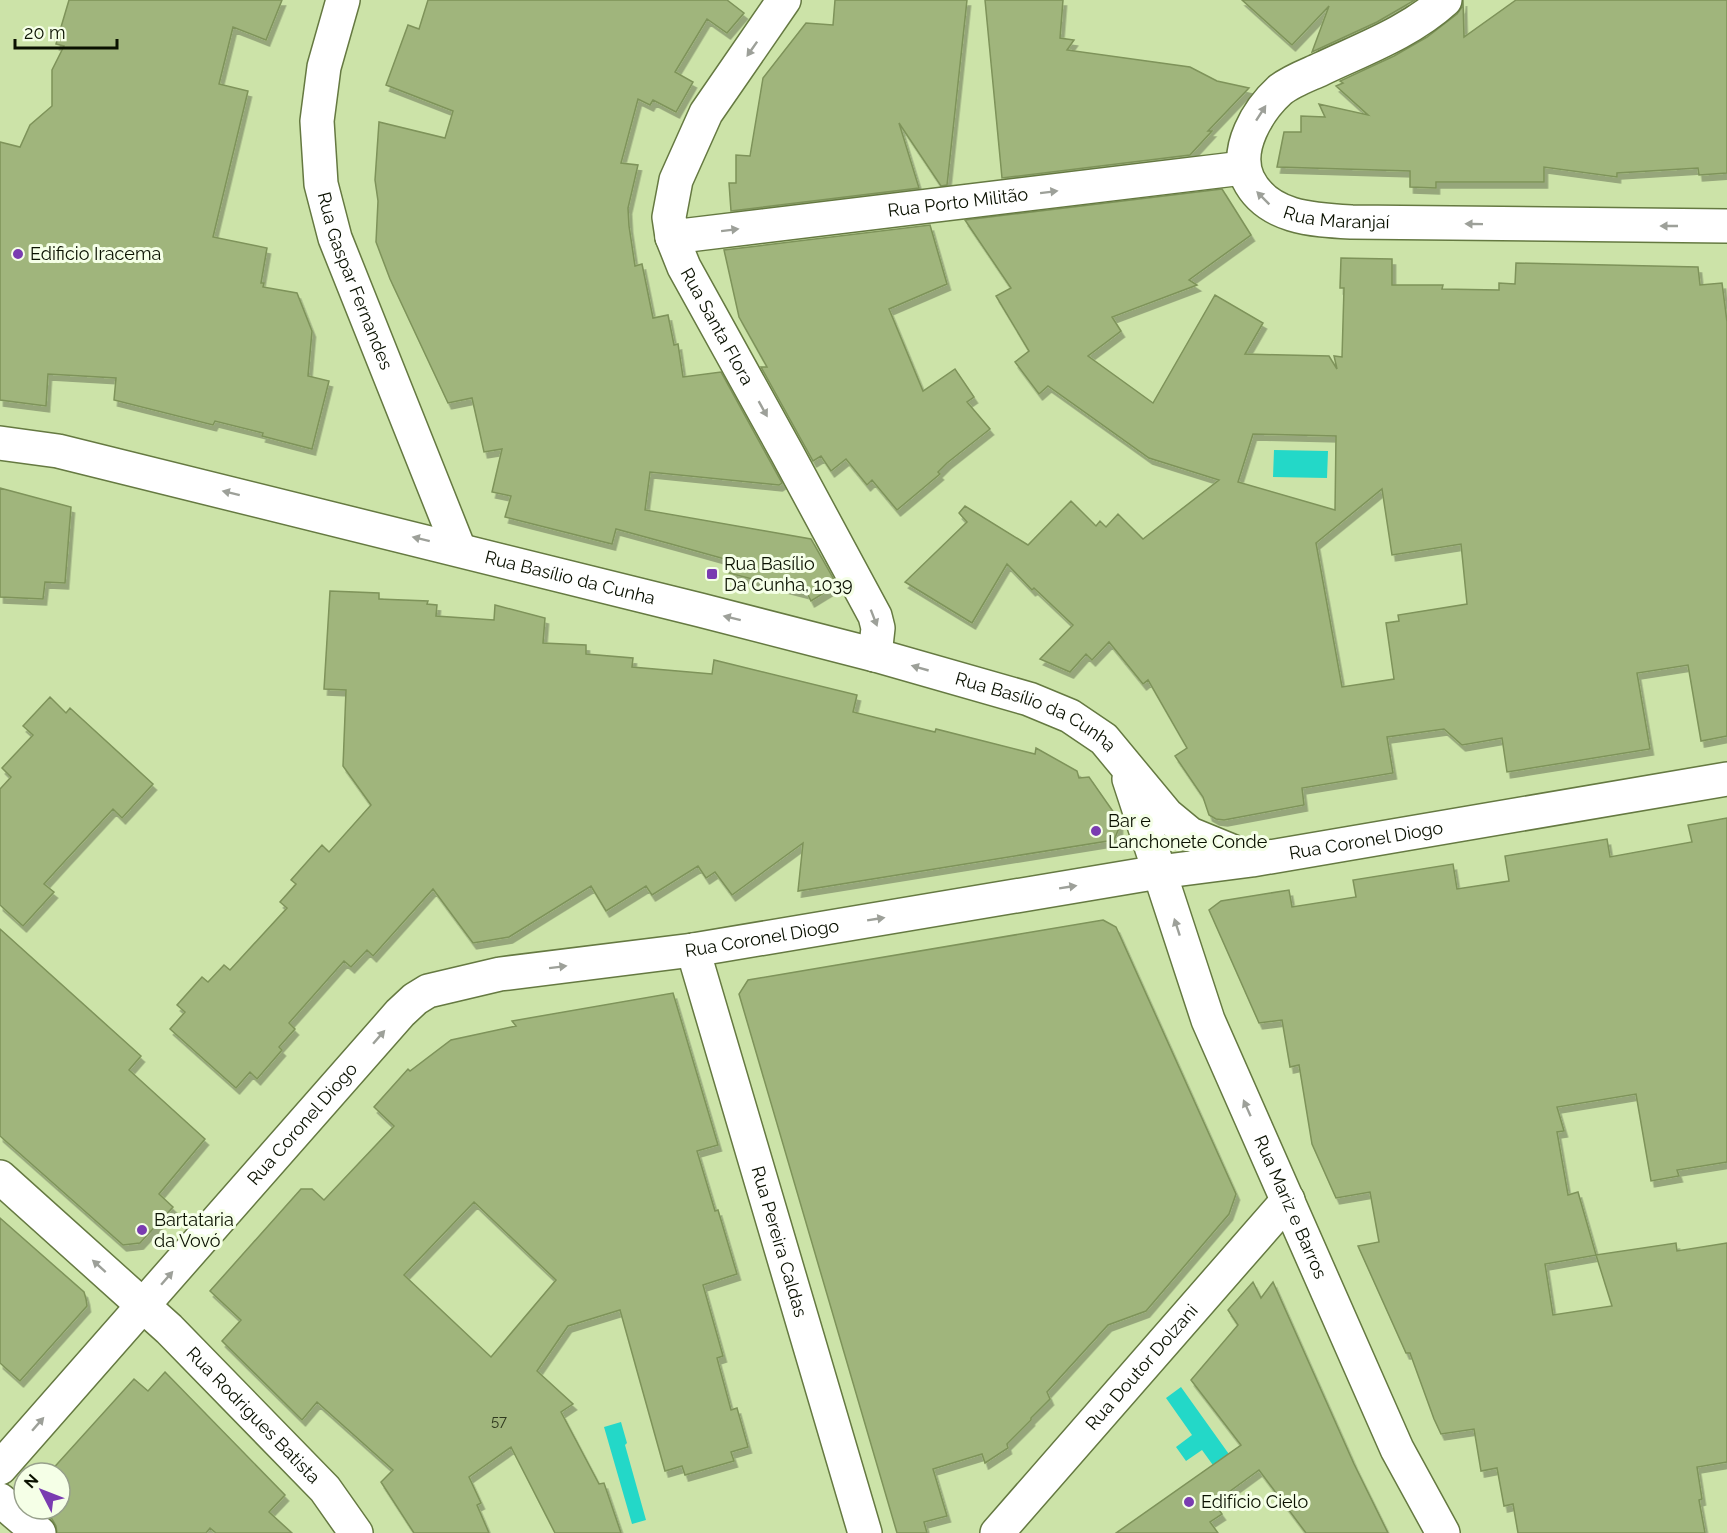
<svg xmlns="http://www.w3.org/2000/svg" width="1727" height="1533" viewBox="0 0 1727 1533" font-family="Raleway,sans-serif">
<defs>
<filter id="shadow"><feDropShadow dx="3.5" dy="6" stdDeviation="0" flood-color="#0004"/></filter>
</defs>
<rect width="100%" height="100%" fill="#cce3a8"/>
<!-- water -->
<path fill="#23d8c8" d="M1274,450L1328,451L1327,478L1273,477Z
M1181,1387L1231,1457L1215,1468L1202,1450L1186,1461L1176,1447L1192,1435L1166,1398Z
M621,1422L627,1443L625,1445L646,1520L632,1524L604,1427Z"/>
<!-- building -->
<path fill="#a0b57b" stroke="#7e935a" stroke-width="1.5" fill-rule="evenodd" filter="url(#shadow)" d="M69,0H282L266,40L233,27L219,84L248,91L213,237L267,248L261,283H264L263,287L297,293L312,331L308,376L329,381L312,449L262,436L263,433L215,421L213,425L114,400L116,378L48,374L46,406L0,400V142L20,147L30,125L52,106V70L64,46L56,44Z
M428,0H727L744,13L727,33L707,19L675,72L693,82L676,112L653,100L650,105L638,99L621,163L638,165L628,208L629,226L635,266L642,264L653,318L668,315L674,345L678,344L683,377L721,372L782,483L779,485L650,472L645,510L811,539L837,585L811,601L807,593L729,573L732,561L671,544L616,529L612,544L505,517L511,496L492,492L502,449L484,452L472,398L448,403L390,279L376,242L378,201L375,180L379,122L445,138L453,111L386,85L408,25L419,29Z
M835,0H967L947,185L941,186L899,123L919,188L731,211L729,183H736V155L750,156L763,78L806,23L833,25Z
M985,0H1063L1060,38L1074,40L1067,50L1190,67L1217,81L1249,88L1208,131H1212L1190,155L1002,178Z
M1242,0H1415L1377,22L1312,52L1329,6L1292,45Z
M1463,0L1464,37L1516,0H1727V173L1699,175L1698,168L1617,173V177L1544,167V182H1436V188L1410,187V171L1277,167L1284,132H1301V116L1325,117L1319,104L1368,115L1336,86L1343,83L1340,81L1394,56L1427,37L1457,14L1462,7Z
M1222,189L1251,235L1189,280L1197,285L1112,317L1121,331L1088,356L1153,403L1215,295L1263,323L1245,354L1329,356L1337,369L1334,356L1342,357L1344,288H1340L1341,258L1392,259V285H1443L1442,289L1499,290V283L1515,284L1516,263L1698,267L1700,285L1722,283L1727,322V736L1701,741L1688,665L1637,673L1650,749L1507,772L1502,738L1462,745L1444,729L1387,737L1393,773L1302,788L1304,805L1224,820L1216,819L1209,815L1203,797L1175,756L1187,748L1148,680L1143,684L1109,642L1092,660L1086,654L1070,672L1040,659L1073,625L1034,588L1032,590L1007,564L972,623L905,582L967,522L959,513L965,506L1028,545L1071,501L1096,526L1100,521L1106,527L1118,514L1143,539L1219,480L1149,458L1048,386L1039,394L1015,362L1029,351L996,296L1011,288L965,220ZM1253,434L1336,436L1335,510L1238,482ZM1382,489L1392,555L1461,544L1467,604L1398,615L1399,621L1386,623L1394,679L1342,687L1316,543Z
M930,225L947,284L889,309L923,391L955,369L974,397L967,402L990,429L947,463L938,472L940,474L897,510L872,480L867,485L846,459L831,471L821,456L813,461L761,367H767L739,317L724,250Z
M0,488L71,507L65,583L45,582L43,599L0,597Z
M330,591L379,593V599L428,601L427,604L437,605L436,616L494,620L495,605L545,618L543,643L586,645V654L633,658L632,667L712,674L714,660L857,695L853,712L935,732L936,729L1035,754L1036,748L1077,771L1079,778L1089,777L1119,820V828L1114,840L798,891L803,843L732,895L715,872L706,878L698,866L652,895L646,886L606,911L591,886L509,937L473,943L433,889L373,956L367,950L351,967L344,961L289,1023L295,1029L279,1047L282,1050L257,1079L250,1072L236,1088L170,1029L185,1012L177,1005L202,977L208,982L224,965L230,970L287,908L280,902L296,884L291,880L322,845L329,852L371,805L343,766L346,690L324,689Z
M50,697L66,713L70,708L153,784L122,818L113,809L64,862L44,884L54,892L23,926L0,905V789L11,777L2,768L33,735L23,726Z
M1727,818V1162L1677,1170L1679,1176L1651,1181L1636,1094L1557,1107L1564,1131L1557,1132L1568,1195L1578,1192L1596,1255L1676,1243L1677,1251L1727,1243V1462L1697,1467L1702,1499L1699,1500L1705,1533H1518L1513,1504L1504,1506L1497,1468L1481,1471L1474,1429L1441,1434L1434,1419L1410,1353H1406L1358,1246L1379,1242L1370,1192L1336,1198L1312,1144L1299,1065L1290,1067L1282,1020L1259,1023L1209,910L1221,901L1289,890L1292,907L1356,897L1353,880L1453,864L1457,889L1509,881L1505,856L1607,839L1610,857L1692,842L1688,825ZM1596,1255L1612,1306L1553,1315L1545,1264Z
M1103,920L1116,927L1236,1194L1229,1214L1146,1311L1108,1325L1047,1392L1050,1399L1031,1418V1420L1007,1444L1008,1448L985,1463L982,1454L933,1469L947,1516L924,1522L927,1533H897L739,994L748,980Z
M0,929L141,1056L129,1070L205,1139L159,1194L173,1207L140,1243L123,1245L0,1136Z
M673,993L718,1145L697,1151L715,1211L718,1210L737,1274L703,1285L723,1356L717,1358L731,1410L737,1408L748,1447L731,1452L734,1461L685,1475L682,1466L665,1471L620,1310L568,1326L537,1371L573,1404L561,1412L599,1484L604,1483L621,1533H555L511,1447L469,1477L481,1503L477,1505L489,1533H414L381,1482L393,1470L317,1402L302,1420L222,1341L241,1320L210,1291L301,1189H312L324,1200L394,1126L374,1107L408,1069L410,1071L451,1040L516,1026L512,1021ZM474,1202L556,1280L491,1357L404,1275Z
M0,1218L84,1292L86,1299L87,1306L20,1381L0,1363Z
M1253,1282L1261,1298L1273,1282L1354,1464L1388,1533H1306L1259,1470L1214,1503L1222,1514L1210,1522L1218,1533H1116L1241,1445L1191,1380L1238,1325L1228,1310Z
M165,1372L285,1495L269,1512L292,1533H216L210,1528L206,1533H57L56,1526L52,1519L40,1509H60V1473H49L134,1379L148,1391Z"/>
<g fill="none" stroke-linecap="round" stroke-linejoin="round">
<!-- minor casing -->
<g stroke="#657941" stroke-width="36">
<g id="minor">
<path id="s1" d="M343,0L324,67L317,121L321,184L335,238L459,549"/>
<path id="s2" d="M784,0L706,113L676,180L669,217L672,237L684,267L787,453L875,616L878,628L875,655"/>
<path id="s3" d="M1445,0C1410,32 1363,49 1321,69C1308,75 1291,81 1280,90C1258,110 1234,149 1248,179C1267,218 1313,220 1352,222L1727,226"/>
<path id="s4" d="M672,237L1243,168"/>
<path id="s5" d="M0,443L58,451L700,610L875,655L1029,699L1070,716L1104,739L1167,815L1190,834L1251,859"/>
<path id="s6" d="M1129,779L1208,1020L1397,1449L1443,1533"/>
<path id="s7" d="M693,950L865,1533"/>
<path id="s8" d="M0,1177L169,1329L325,1489L356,1533"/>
<path id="s9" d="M0,1468L400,1013L415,999L428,991L500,974L693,950L1159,872L1252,860L1727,779"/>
<path d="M0,1500L39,1533"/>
<path id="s10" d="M997,1533L1288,1200"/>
</g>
</g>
<!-- minor -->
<use href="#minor" stroke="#fff" stroke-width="33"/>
</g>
<!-- one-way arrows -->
<defs><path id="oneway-solid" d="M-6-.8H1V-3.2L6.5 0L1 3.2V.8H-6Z" transform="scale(1.5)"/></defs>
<g fill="#9da099">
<use href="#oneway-solid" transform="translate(752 49) rotate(125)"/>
<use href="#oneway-solid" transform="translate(1261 113) rotate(-57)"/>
<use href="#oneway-solid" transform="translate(1049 192) rotate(-7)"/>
<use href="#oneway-solid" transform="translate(1263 198) rotate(-135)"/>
<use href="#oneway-solid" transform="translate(1474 224) rotate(-179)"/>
<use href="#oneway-solid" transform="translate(1669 226) rotate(-180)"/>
<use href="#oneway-solid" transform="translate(730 230) rotate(-7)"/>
<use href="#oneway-solid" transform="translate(763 409) rotate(61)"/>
<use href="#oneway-solid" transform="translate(231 493) rotate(-166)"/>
<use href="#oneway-solid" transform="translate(421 539) rotate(-166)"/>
<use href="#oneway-solid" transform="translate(732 618) rotate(-166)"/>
<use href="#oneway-solid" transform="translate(874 618) rotate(69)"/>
<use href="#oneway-solid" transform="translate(920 668) rotate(-164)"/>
<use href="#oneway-solid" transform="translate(1068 887) rotate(-9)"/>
<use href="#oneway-solid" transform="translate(876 919) rotate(-9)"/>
<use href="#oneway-solid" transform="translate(1177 927) rotate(-108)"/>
<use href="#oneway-solid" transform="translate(558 967) rotate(-7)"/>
<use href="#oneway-solid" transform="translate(379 1037) rotate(-49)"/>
<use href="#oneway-solid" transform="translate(1247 1108) rotate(-114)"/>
<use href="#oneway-solid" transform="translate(99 1266) rotate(-138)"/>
<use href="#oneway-solid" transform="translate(167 1278) rotate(-49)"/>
<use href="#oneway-solid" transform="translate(38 1424) rotate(-49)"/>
</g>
<!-- markers -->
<g fill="#7a3cb1" stroke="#f5ffe7" stroke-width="2">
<circle cx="18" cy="254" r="6"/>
<rect x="706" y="568" width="12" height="12" rx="3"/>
<circle cx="1096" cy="831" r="6"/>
<circle cx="142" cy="1230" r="6"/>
<circle cx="1189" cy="1502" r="6"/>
</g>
<g text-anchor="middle" stroke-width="6" stroke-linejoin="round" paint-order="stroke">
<!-- number labels -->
<g font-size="15" fill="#303a1f">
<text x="499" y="1426">57</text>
</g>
<!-- street labels -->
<g font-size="18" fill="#0a1100" stroke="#f5ffe7">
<text dy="6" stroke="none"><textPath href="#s4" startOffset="288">Rua Porto Militão</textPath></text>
<text dy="6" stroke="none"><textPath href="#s3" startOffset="392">Rua Maranjaí</textPath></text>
<text dy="6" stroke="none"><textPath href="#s1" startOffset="290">Rua Gaspar Fernandes</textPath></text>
<text dy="6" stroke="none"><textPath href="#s2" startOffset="369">Rua Santa Flora</textPath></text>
<text dy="6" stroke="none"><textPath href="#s5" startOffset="586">Rua Basílio da Cunha</textPath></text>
<text dy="6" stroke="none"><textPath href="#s5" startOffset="1072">Rua Basílio da Cunha</textPath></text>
<text dy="6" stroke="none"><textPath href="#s9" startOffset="1592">Rua Coronel Diogo</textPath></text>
<text dy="6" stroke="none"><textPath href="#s9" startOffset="980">Rua Coronel Diogo</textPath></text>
<text dy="6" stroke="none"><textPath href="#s9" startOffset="458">Rua Coronel Diogo</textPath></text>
<text dy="6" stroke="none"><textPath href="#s6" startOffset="458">Rua Mariz e Barros</textPath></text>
<text dy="6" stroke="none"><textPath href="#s7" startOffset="304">Rua Pereira Caldas</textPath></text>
<text dy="6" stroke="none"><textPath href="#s10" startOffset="220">Rua Doutor Dolzani</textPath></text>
<text dy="6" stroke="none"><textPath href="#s8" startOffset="348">Rua Rodrigues Batista</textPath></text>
</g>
<!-- poi labels -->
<g font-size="18" fill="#0a1100" stroke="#f5ffe7" text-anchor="start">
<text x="30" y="260">Edificio Iracema</text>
<text x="724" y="570">Rua Basílio<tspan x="724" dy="21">Da Cunha, 1039</tspan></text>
<text x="1108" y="827">Bar e<tspan x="1108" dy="21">Lanchonete Conde</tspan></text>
<text x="154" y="1226">Bartataria<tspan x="154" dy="21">da Vovó</tspan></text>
<text x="1201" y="1508">Edifício Cielo</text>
</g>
</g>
<!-- north arrow -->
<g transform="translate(42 1491) rotate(312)"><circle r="28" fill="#f5ffe7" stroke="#97a08b" stroke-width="1.5"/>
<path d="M0-4.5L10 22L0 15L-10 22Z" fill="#7a3cb1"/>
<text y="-9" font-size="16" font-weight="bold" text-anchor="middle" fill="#0a1100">N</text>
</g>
<!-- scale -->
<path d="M15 39v9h102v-9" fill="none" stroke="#0a1100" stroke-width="3"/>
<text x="24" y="39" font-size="18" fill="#0a1100" stroke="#f5ffe7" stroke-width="4.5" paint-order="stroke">20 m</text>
</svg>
